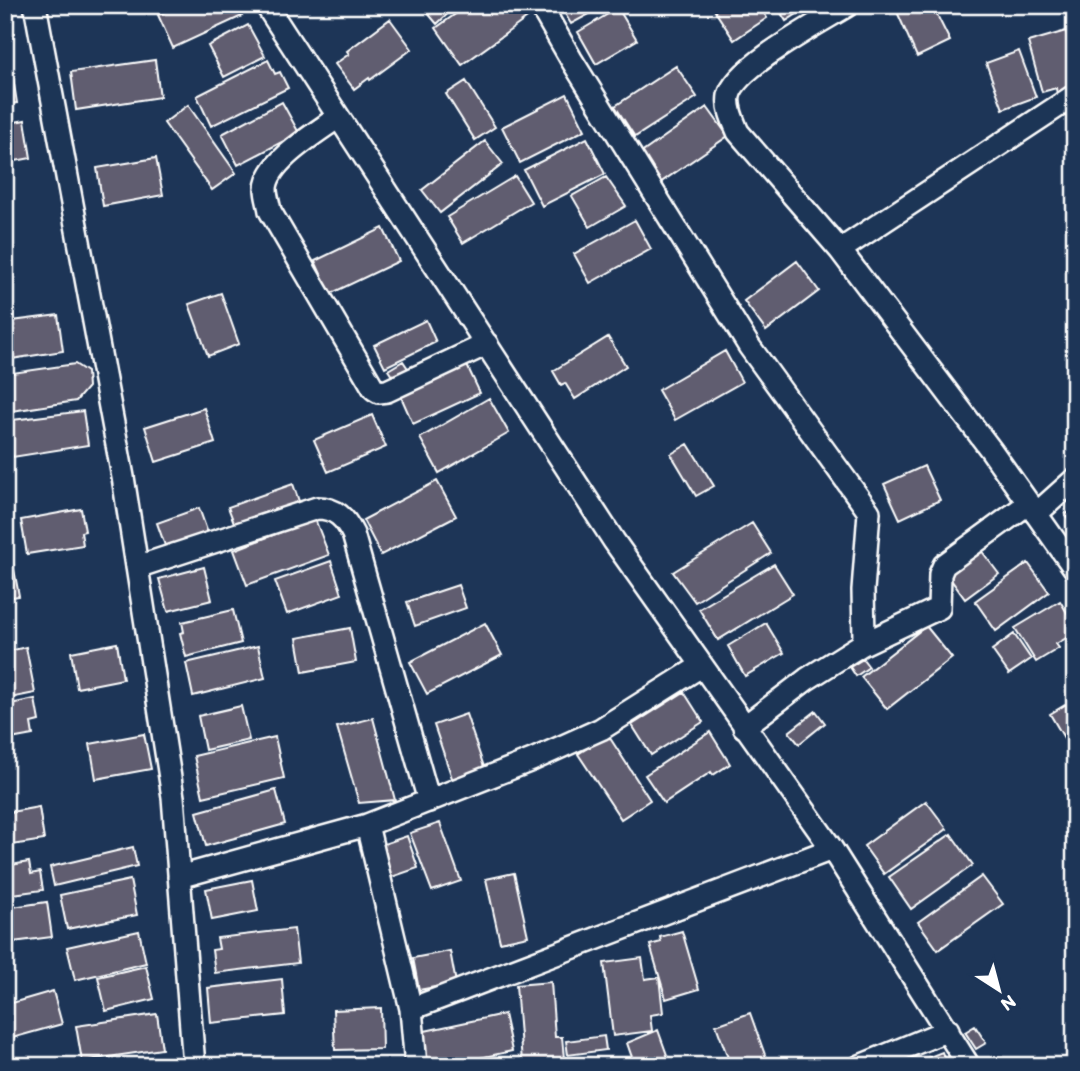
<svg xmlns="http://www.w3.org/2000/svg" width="1080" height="1071" viewBox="0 0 1080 1071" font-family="Itim,sans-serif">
<rect width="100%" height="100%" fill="#1d3557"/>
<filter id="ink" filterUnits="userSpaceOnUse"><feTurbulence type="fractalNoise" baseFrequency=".0143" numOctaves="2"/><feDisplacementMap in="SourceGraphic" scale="14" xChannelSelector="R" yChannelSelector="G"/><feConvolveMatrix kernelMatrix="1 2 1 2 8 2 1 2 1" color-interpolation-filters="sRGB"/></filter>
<g filter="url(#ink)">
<!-- building -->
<path fill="#615d70" stroke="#fff" stroke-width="2" d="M180,5H237L242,16L173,48L158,15Z
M421,5H457L437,24Z
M468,5H523L530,16L462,65L436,28Z
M560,5H606L571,24Z
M711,5H759L767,18L734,40Z
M776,5H811L786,21Z
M894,5H932L950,41L917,57Z
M618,8L637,40L596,64L578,32Z
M390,19L412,49L370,80L369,78L354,89L335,64L349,54L347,51Z
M248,25L265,56L224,77L208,46Z
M1066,31L1075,62V83L1069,84L1071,91L1057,95L1056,88L1042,92L1028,42Z
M1019,51L1036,97L1003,109L986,63Z
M155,60L160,97L76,110L71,72Z
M268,60L275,74L280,72L288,88L211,126L197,96Z
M11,65L17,103L5,104V66Z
M676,66L697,97L635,137L615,106Z
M466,81L495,127L475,140L446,94Z
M567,94L585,130L520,163L502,127Z
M282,102L299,133L238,165L222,134Z
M188,105L236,173L212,190L164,123Z
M707,107L728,136L657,185L637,156Z
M25,120L31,158L5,163V124Z
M587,138L605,174L542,206L524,170Z
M485,141L503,164L440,213L422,190Z
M156,158L163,195L103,206L97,168Z
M515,176L531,202L463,243L447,217Z
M606,177L626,206L590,227L572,196Z
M635,220L651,249L590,283L574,254Z
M383,228L399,261L330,294L315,261Z
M797,261L819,291L766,331L744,301Z
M221,293L239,344L208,356L189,304Z
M58,315L63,351L5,360V322Z
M426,320L436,342L385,367L374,345Z
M608,337L626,366L575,399L565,383L561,385L553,371Z
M725,351L742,382L675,420L658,390Z
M464,359L480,393L413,424L398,390Z
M403,361L409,370L394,379L388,370Z
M75,364L87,372L88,387L76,401L5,412V374Z
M489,398L509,433L439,473L420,438Z
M204,408L215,443L156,462L145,427Z
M83,411L88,445L13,457L5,434V421Z
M372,415L386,447L328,472L314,440Z
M688,444L714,486L696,496L671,454Z
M924,466L940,500L900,519L884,484Z
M437,481L456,516L381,555L363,520Z
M293,484L302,510L238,533L228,507Z
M199,508L210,539L168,554L157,523Z
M1075,508V527L1065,515Z
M81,509L85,531L81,532L83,545L27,554L21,520Z
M315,519L329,555L247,585L234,550Z
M752,523L771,553L695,602L673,572Z
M978,546L999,574L965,599L944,570Z
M331,561L342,594L287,614L275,581Z
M1028,563L1049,592L996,631L975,601Z
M13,564L19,596L5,598V566Z
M774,564L793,594L718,640L699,609Z
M204,567L212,600L168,611L159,579Z
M458,585L466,608L415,626L407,602Z
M1060,601L1075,626V633L1056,644L1059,648L1036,662L1015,628Z
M233,610L241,643L186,657L180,633L184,632L182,622Z
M485,623L502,655L427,694L410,662Z
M766,623L784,653L745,676L728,646Z
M926,626L952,658L887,709L861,677Z
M350,628L356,662L303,672L297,638Z
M1014,634L1031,659L1009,674L992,650Z
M117,643L123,679L77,688L71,652Z
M258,646L265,678L193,696L186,663Z
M26,647L35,693L5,699V652Z
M863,659L869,667L856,676L850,667Z
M684,692L703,722L651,755L632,725Z
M35,699L39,721L31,723L33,735L5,740V705Z
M1075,699V745L1070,748L1050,714Z
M241,706L249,740L205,750L198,716Z
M816,711L825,723L799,744L789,732Z
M466,714L485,770L453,781L434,725Z
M373,718L395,800L359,803L337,727Z
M710,732L730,764L713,775L711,772L664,803L645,775Z
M144,734L151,769L96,779L90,744Z
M608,735L650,800L621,819L578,754Z
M275,737L284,778L203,797L194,756Z
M276,790L285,824L206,846L197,812Z
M926,801L947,829L884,874L864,846Z
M39,807L44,840L5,846V813Z
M440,823L461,881L432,891L410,833Z
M951,834L973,865L911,909L889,877Z
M407,836L418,868L383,880L372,848Z
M133,847L137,866L54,886L50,867Z
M29,862L31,874L40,872L43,890L5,895V866Z
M514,873L528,936L500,942L486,879Z
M982,876L1003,904L938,950L918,922Z
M130,880L137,915L67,929L60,895Z
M252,880L258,911L212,920L206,889Z
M47,902L52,937L5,943V908Z
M294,929L298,963L215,973L212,950L219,949L217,938Z
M139,931L146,963L75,980L67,947Z
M682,931L699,989L666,999L650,945L661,942L660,937Z
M450,951L456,983L419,990L413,958Z
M642,958L645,979L659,977L663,1013L650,1015L652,1031L613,1036L604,963Z
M146,966L154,999L106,1011L98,977Z
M282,979L285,1015L211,1023L208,988Z
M551,982L555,1037H562L564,1059L522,1062L516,985Z
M53,991L62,1024L5,1040V1005Z
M381,1008L382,1049L335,1050L333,1010Z
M750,1013L769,1066H731L716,1025Z
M157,1014L162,1049L82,1061L76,1026Z
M504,1014L512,1051L443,1066H426L420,1032Z
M975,1026L986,1043L976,1049L965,1032Z
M658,1030L671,1066H635L627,1043Z
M604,1036L606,1050L568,1055L566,1041Z
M942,1052L947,1066H907Z"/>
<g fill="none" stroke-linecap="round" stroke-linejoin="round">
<!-- minor casing -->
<g stroke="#fff" stroke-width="26">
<path id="minor" d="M35,5L123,477L173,797L194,1066
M266,5L614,541L832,849L969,1066
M540,5L571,59L749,346L869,512L863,590L864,638L861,645L807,679L744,727
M848,5C821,22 735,67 729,96C727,108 733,120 738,132L840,250L991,450L1075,569
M338,117C318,132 267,161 266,189C266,196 269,204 270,211L374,389L379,392L387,391L487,344
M840,250L1075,95
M1036,514L1075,479
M137,567L317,508C336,508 345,518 353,534L429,801
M861,645L939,608L940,574L944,565L1029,503
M367,825L411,1009L416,1066
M179,877L367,825L532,760L601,729L701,666
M411,1009L832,849
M860,1066L948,1030"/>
</g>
<!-- minor -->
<use href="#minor" stroke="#1d3557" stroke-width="21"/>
</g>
</g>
<!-- margin -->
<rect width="1080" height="1071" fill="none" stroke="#1d3557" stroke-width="28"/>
<rect x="14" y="14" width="1052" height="1043" fill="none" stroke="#fff" stroke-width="2.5" filter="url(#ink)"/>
<!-- north arrow -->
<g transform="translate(999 990) rotate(144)" stroke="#1d3557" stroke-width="5" paint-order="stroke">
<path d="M0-5L12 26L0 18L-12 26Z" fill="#ffffff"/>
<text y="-10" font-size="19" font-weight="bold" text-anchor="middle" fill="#ffffff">N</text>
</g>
</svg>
